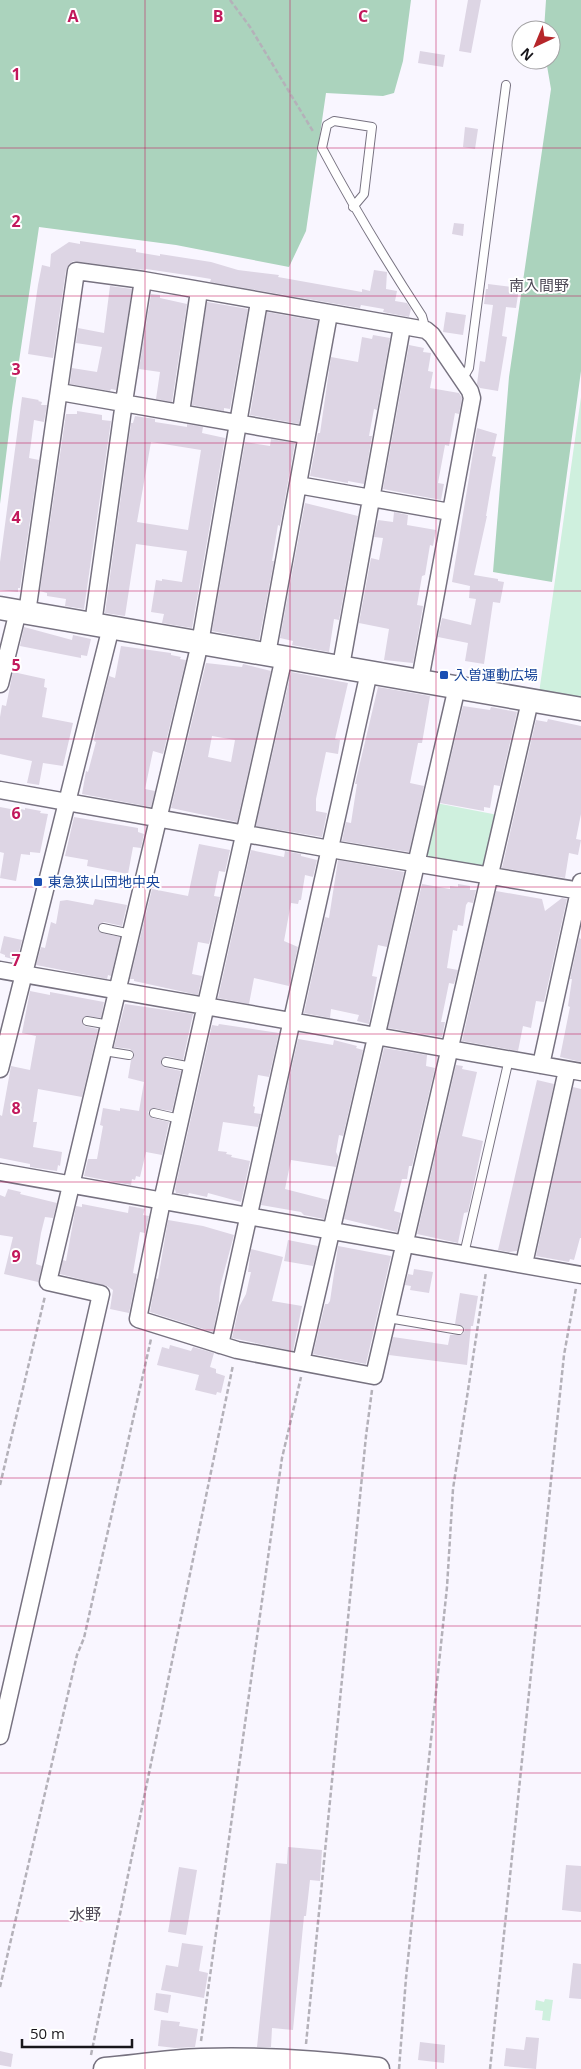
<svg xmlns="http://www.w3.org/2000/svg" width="581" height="2069" viewBox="0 0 581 2069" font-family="'Open Sans','Noto Sans JP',sans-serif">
<rect width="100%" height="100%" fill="#f9f6ff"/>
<!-- green -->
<path fill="#cff0de" d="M581,397V700L539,693Z
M436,803L498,815L485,865L481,868L425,858Z
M545,1999L553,2000L550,2021L542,2020L543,2011L535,2010L536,2000L544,2002Z"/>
<!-- forest -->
<path fill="#abd3bd" d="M0,0H411L403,61L394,93L383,96L326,93L306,231L289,267L176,245L39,227L12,408L0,504Z
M546,0H581V371L552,582L493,572L509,377L551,89L546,60H551V30H544Z"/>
<!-- building -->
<path fill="#ddd5e4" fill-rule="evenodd" d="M468,0H481L471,53L459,51Z
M420,51L445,55L443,67L418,63Z
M465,127L478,129L475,149L463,147Z
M454,223L464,224L463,236L452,234Z
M80,241L136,249V252L160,256V254L211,262L238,270L279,275L278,277L362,292V289L370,291L374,270L387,272L386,289L397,291L395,301L407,303L411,309L409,317L383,312L384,309L361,305L360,308L210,282L211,279L193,276L146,269L145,270L73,261L66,270L53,358L28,354L38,285L42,265L50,267L51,254L69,242L80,244Z
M488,284L519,288L516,308L506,307L502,336L507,337L498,391L480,388L477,384L480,361L485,362L493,305L484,304L486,289H488Z
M110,286L132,289L116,390L111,389L110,391L70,384L72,368L97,372L102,347L76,343L78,328L104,333Z
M151,294L160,295V298L187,304L172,402L156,399L160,372L139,369Z
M207,302L248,309L230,409L224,408V411L192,405Z
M267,312L318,321L299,424L250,415Z
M446,312L466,315L463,335L443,332Z
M373,335L390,338L377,410L374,409L369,436H372L364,484L348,481V483L310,476L318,433H320L331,357L358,362L362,337L372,339Z
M409,345L424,348L423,352L431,353L428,371L433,372L430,388L459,393L462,398L459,414L455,413L449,446L445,445L438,483L444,484L441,500L383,489Z
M22,397L39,400L38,401L42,402L41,405H47L44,422L34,420L29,458L39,460L20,588H18V592L0,590V562Z
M77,411L102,415V420L111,421L84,609L65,606L66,599L47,596V593L40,591L66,414H77Z
M135,416L155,419V422L187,427V424L203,427L202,433L225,438L192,628L162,623L164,614L151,612L156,580L162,581V579L182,582L187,551L136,544L125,616L105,613L131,423H133ZM151,442L201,450L188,530L137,522Z
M477,428L497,434L492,456L496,457L486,516H487L474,575L498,579V581L504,582L500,603L493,602L484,664L465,661L468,643L438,637L442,618L471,625L476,599L469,598L470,586L452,582Z
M271,439L295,443L280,526L278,525L272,561H274L259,640L212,631L245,442L270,446Z
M305,503L358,516L339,620L334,619L329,652L292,645L293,641L280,638Z
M394,512L408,515L407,525L436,530L433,546L430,545L425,575L422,576L417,605L423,606L413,663L384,660L389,629L359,623L371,558L379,560L383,538L374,537L378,520L393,522Z
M24,627L72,640L73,635L91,639L87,656L81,655V658L20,646Z
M121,646L171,653V655L181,657L180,659L186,660L163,754L153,751L145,789L155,791L151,807L82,794L86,771L88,772L96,742L94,741L97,722L109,676L115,678Z
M206,663L242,667L243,664L271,671L237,822L171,808ZM212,736L235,740L231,762L208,757Z
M13,672L45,679L44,687L47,688L42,717L73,723L63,766L43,763L39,785L27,783L32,761L0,754V717L2,705L6,706Z
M291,672L348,683L335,739L340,740L338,754L326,752L316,799V811L327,813L322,837L256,826Z
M378,687L430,696L422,743H418L410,783L424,786L409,852L342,841L346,822L351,823L357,784H355Z
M463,706L490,710L491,707L517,712L500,786L494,785L490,808L484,807V811L440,803Z
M548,719L581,726V814L576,839L581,840L578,855L569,853L565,878L502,868L536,720L547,722Z
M0,807L16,810L17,808L25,810V808L41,811L40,813L48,814L40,853L30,852V855L21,854L16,881L0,878L4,853L0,852Z
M74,817L138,828V832L144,834L141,848L133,847L128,874L87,866L88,860L65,856Z
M199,844L230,850L225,872L219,871L214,896L220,897L209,944L198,942L192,974L202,976L198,995L134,981V979H130L152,889L188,896Z
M251,850L284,857L285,851L301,854V856L317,860L313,877L305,875L301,900H299L298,904L291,903L284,941L298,947L289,986L254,978L249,1004L218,998Z
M338,860L404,872L387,947L378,945L372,976L377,977L369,1024L357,1021L359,1015L331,1009L330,1018L304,1013L325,917L329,918Z
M422,884L450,889V886L458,887V884L470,886V890H476L473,903L468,902L466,905L463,926L458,925L457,931L453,930L447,968L458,970L454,984L449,983L441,1022H445L442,1037L388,1028Z
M496,891L542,899L545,911L562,898L567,899L544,1002L536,1001L531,1028L523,1026L518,1051L462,1041Z
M95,899L127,905L122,926L104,922L98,926V930L101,933L120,937L111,976L108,975L107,979L36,965L41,947L45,948L51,922L56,924L60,901L67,900L93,905Z
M4,936L22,940L17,960L5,957V955L0,953Z
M579,938L581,939V1062L560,1057L570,1007L568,1006L572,979H570Z
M30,991L50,995V992L104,1002L101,1018L86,1016L82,1020L84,1026L98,1029L82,1097L38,1089L33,1122H37L33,1147L62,1152L60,1166L58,1165L57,1171L30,1167V1164L0,1158V1115L2,1116L11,1066L30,1070L36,1036L22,1033Z
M125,1004L193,1014L183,1060L167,1056L161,1060L163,1067L181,1071L172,1111L153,1108L148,1112L152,1118L169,1122L162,1155L146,1152L140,1177L136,1176L135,1180L132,1179L131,1185L84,1176L88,1159H97L103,1126L100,1125L103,1108L120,1111V1108L139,1111L144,1082L128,1078L131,1060L134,1056V1053L130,1049L114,1047Z
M219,1024L279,1033L269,1077L258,1075L253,1106L255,1107L254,1113L261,1114L258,1127L223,1122L218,1151L227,1152L226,1154L232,1155L231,1157L250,1161L241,1202L208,1193L207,1197L189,1193L188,1195L176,1193L175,1189L212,1025L218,1026Z
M298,1039L333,1045L334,1040L357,1046L356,1048L363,1050L343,1136L339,1135L336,1152L338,1156L336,1167L291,1160L285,1189L328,1200L324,1219L304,1215L301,1212L261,1205Z
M384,1048L427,1055L426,1066L435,1068L412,1166H409L407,1179H402L394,1211L401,1213L397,1232L344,1219Z
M456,1065L463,1066L462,1069L477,1072L462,1136L483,1141L468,1212L464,1213L458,1243L417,1234Z
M537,1080L554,1084L517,1251L509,1252L498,1250Z
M573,1087L581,1089V1238H580L574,1260L570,1259L569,1262L536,1256Z
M8,1189L21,1192L20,1194L57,1203L53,1218L45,1217L41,1233L36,1264L42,1266L38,1282L4,1274L13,1237L0,1235V1195L5,1197Z
M82,1204L128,1213L129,1206L145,1209L143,1215L149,1216L145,1233L140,1232L133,1273L137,1274L129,1313L110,1309L113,1290L107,1286L60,1274L63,1260L66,1261L76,1206L82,1207Z
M168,1220L203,1226L234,1235L220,1287L219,1302L213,1332L150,1312L156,1278L158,1279Z
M288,1240L318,1246L313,1266L284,1261Z
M338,1246L391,1256L366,1364L313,1354L325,1304H328L330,1301Z
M251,1249L283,1257L272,1301L302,1306L293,1351L232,1338L239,1307L246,1294L251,1272H248Z
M414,1269L433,1272L429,1293L410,1290L411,1286L405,1285L408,1274L413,1275Z
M460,1293L478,1296L473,1326H471L467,1365L389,1355L393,1337L448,1345L450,1335L463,1334L465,1330L463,1326L455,1324Z
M170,1345L191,1351L193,1347L214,1353L210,1367L216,1369V1373L225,1376L221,1393L217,1392L216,1395L195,1390L199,1375L157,1365L162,1347L169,1349Z
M288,1847L322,1850L320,1881L310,1880L306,1916H304L293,2030L272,2028L271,2047H257L276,1863L287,1864Z
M566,1865L581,1866V1912L562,1910Z
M179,1867L197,1870L186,1935L168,1932Z
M182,1943L203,1946L199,1971L208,1973L204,1998L161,1990L166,1965L178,1967Z
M573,1963L581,1964V1999L569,1998Z
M156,1993L171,1995L168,2013L154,2010Z
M161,2020L180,2022L179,2026L198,2029L195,2047L175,2048L158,2046Z
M526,2037L539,2038L536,2069L504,2066L506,2048L524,2050Z
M420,2042L445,2045L444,2063L418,2060Z
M0,2051L13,2054L11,2067L0,2065Z"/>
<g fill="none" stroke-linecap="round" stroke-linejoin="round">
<!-- lane casing -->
<g stroke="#777280" stroke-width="10">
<path id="lane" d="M353,207L364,194L372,127L334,121L327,125L322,148C353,206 386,261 422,316L426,330
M462,380L469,368L506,85
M103,928L131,934
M87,1021L110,1025
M104,1051L129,1055
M166,1062L192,1067
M154,1113L180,1119
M464,1254L509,1059
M388,1318L459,1330"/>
</g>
<!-- street casing -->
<g stroke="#777280" stroke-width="19">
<path id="street" d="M60,392L305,435
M181,412L199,291
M298,485L450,512
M27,613L76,271L143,280L426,330L432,335L470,391L472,398L420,680
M93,624L124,402L143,280
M267,654L329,314
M284,657L162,1201L138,1319L237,1350L374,1376L530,701
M341,666L402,327
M0,684L18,611
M0,790L330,849L581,891
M0,970L581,1072
M541,1065L581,882
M0,1069L111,627
M0,1172L581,1275
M524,1264L567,1070
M220,1345L369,672
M301,1362L457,687
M0,1736L101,1294L48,1282L200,643L259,302"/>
</g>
<!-- secondary casing -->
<g stroke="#777280" stroke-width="25">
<path id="secondary" d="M0,608L581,709
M105,2069C137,2066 169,2061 201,2060C261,2058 319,2062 378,2069"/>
</g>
<!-- path -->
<path stroke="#b4b1b9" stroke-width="2.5" stroke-dasharray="5 2.5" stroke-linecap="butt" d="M230,0L250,27L314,133
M0,1485L45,1296
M0,1987L77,1655L84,1638L151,1339
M201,2041L275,1507L282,1458L301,1377
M306,2044L366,1436L372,1390
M91,2055L233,1365
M399,2069L406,1978L447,1587L453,1489L486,1272
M490,2069L564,1355L576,1288"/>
<!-- lane -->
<use href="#lane" stroke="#fff" stroke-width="8"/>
<!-- street -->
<use href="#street" stroke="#fff" stroke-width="16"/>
<!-- secondary -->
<use href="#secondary" stroke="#fff" stroke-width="22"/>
</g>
<!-- grid -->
<path fill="none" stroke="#c2185b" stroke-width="1" stroke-opacity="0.55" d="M145,0V2069M290,0V2069M436,0V2069M0,148H581M0,296H581M0,443H581M0,591H581M0,739H581M0,887H581M0,1034H581M0,1182H581M0,1330H581M0,1478H581M0,1626H581M0,1773H581M0,1921H581"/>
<!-- markers -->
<g fill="#1a4fb4" stroke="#fff" stroke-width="2">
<rect x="439" y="670" width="10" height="10" rx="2.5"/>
<rect x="33" y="877" width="10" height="10" rx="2.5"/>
</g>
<g text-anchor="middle" stroke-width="4" stroke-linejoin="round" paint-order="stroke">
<!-- transit labels -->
<g font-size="14" fill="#164399" stroke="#fff" text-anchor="start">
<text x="454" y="680">入曽運動広場</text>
<text x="48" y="887">東急狭山団地中央</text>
</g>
<!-- neighbourhood labels -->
<g font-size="15" fill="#4f4a57" stroke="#fff">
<text x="539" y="291">南入間野</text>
</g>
<!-- quarter labels -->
<g font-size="16" fill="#4f4a57" stroke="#fff">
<text x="85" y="1920">水野</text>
</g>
</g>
<g font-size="16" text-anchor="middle" font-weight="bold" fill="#c2185b" stroke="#fff" stroke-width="4" stroke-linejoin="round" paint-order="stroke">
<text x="73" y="22">A</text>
<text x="218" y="22">B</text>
<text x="363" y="22">C</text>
<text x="16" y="80">1</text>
<text x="16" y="227">2</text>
<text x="16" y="375">3</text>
<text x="16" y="523">4</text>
<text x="16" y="671">5</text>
<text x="16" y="819">6</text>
<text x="16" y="966">7</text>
<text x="16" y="1114">8</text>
<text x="16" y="1262">9</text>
</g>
<!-- north arrow -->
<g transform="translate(536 45) rotate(224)"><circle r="24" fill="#ffffff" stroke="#a3a2a4"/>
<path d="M0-4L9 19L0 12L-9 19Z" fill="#b6262a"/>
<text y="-8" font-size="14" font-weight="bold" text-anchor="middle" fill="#18161b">N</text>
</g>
<!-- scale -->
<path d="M22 2039v8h110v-8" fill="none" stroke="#18161b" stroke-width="2.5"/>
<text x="30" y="2039" font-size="15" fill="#18161b" stroke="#ffffff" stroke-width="4" paint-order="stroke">50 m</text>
</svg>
